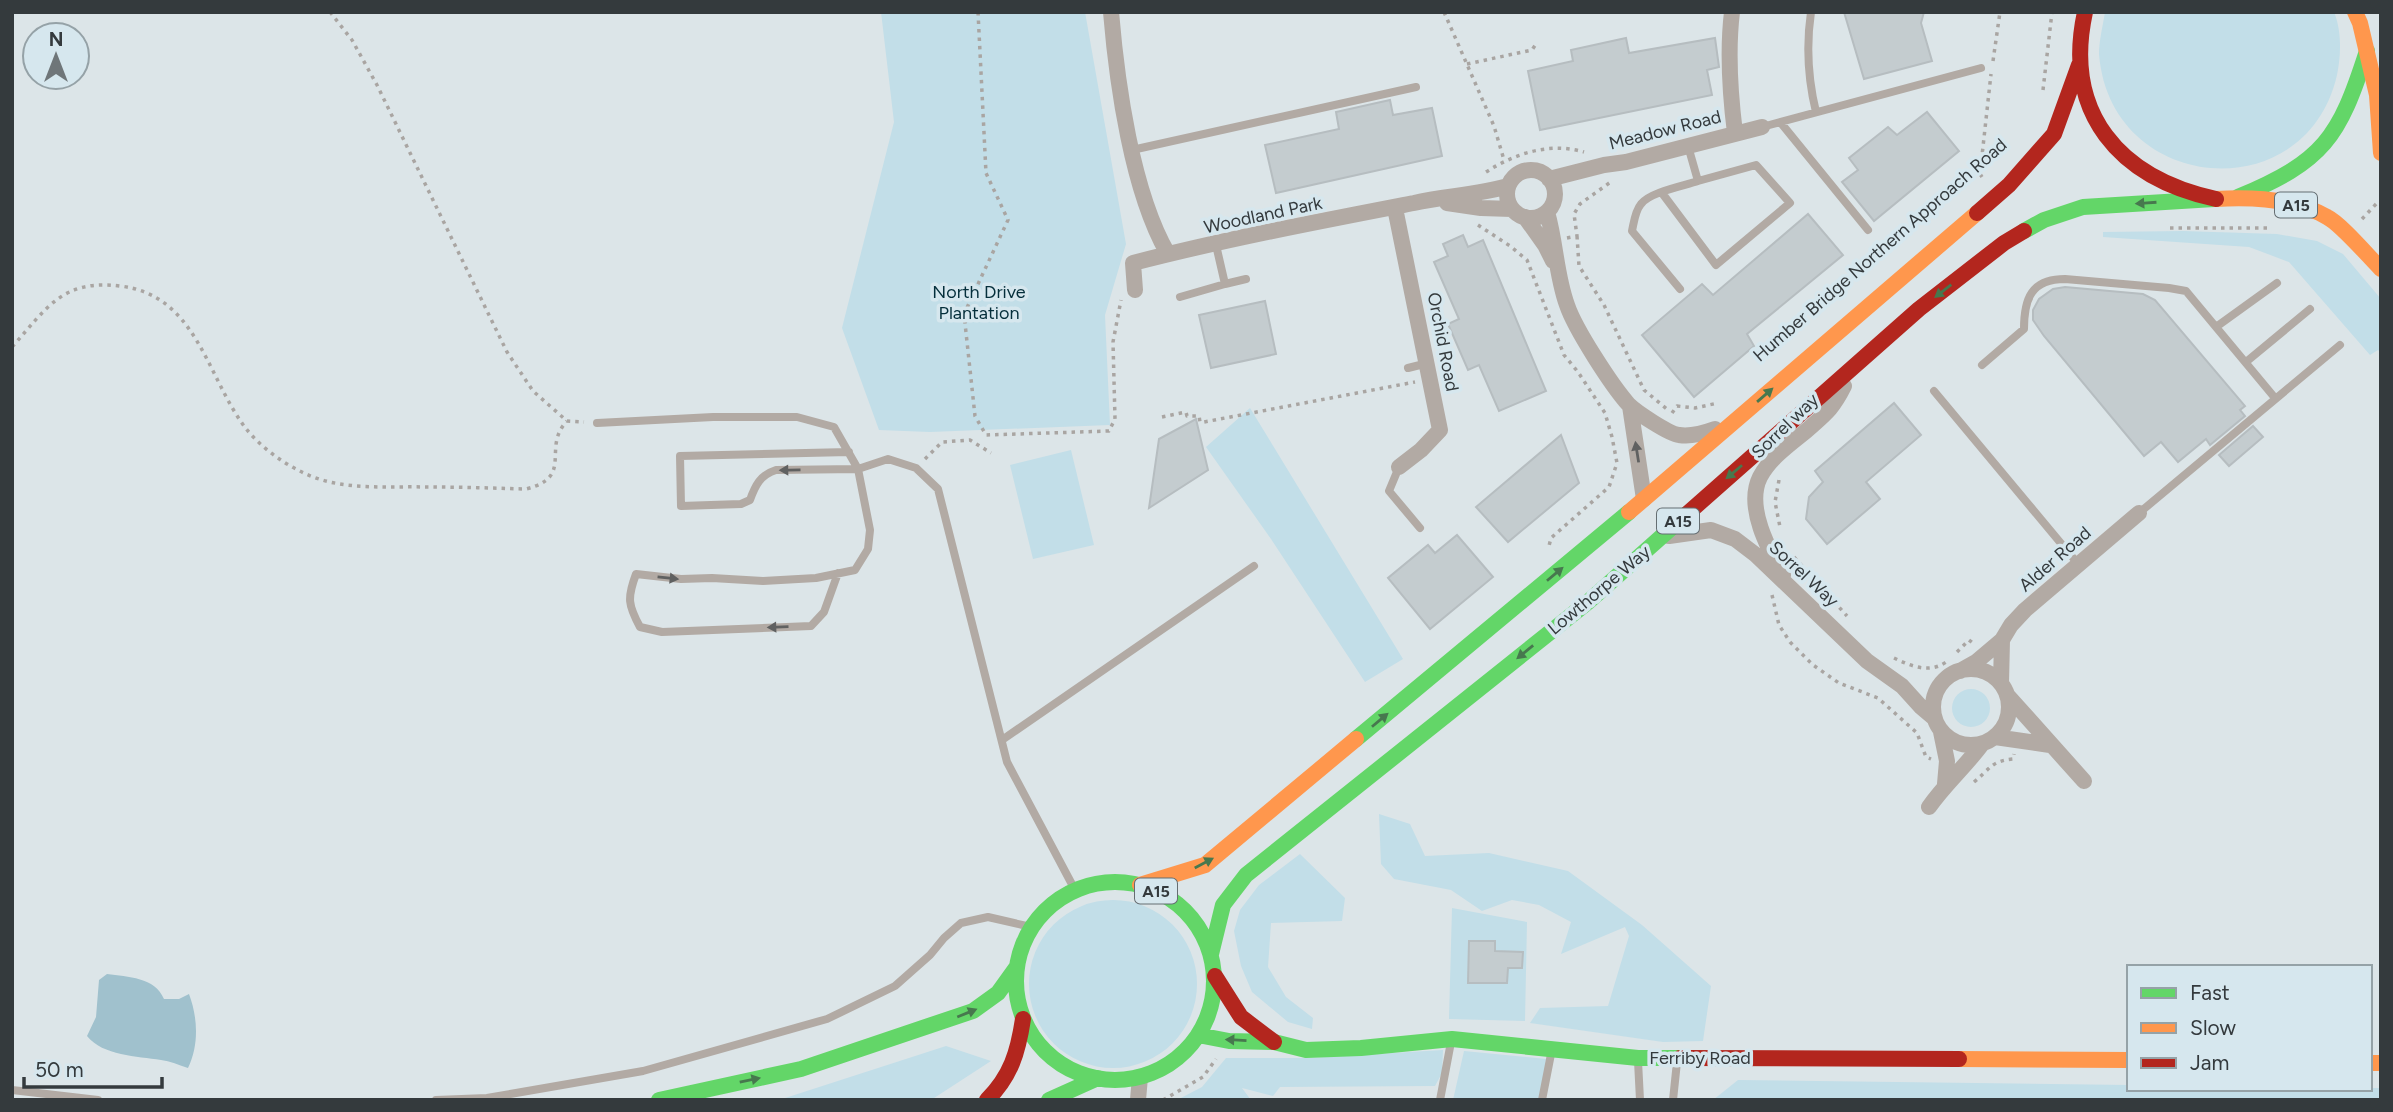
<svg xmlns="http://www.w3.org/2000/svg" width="2393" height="1112" viewBox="0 0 2393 1112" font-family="Figtree,sans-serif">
<rect width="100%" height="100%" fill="#dce5e8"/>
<!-- green -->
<path fill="#c2dee8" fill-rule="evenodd" d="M881,12H1085L1126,244L1105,315L1110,425L930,432L879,430L842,328L894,122Z
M2105,12H2334C2342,31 2341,56 2337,75C2306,211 2110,194 2099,54C2099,41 2103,25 2105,12Z
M2183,231L2277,234L2317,241L2343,254L2381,299V353L2378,350L2370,355L2289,262L2249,247L2103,237V232Z
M1250,408L1403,659L1365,682L1271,539L1206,447Z
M1071,450L1094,545L1033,559L1010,465Z
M1952 708a19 19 0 1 1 38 0a19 19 0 1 1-38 0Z
M1379,814L1410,824L1425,856L1489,853L1568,871L1642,925L1711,986L1703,1041L1663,1042L1530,1023L1540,1008L1608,1006L1629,936L1625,927L1561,954L1571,922L1539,905L1512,900L1482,911L1451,890L1394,879L1381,864Z
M1300,854L1345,898L1342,921L1271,923L1268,967L1286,997L1313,1018L1312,1029L1288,1022L1252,992L1241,966L1234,931L1240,910L1259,885Z
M1029 984a84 84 0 1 1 168 0a84 84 0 1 1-168 0Z
M1452,908L1527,922L1525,1021L1449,1019ZM1479,941H1495V956L1508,966L1507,983H1468L1469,956H1479Z
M946,1046L991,1061L931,1100H779Z
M1443,1050L1442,1073L1435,1086L1280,1087L1273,1096L1242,1088L1251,1100H1177L1202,1087L1226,1058H1309Z
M1464,1051L1546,1059L1542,1100H1453Z
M1738,1080L2129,1085V1089L2381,1088V1100H1713Z"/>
<!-- water -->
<path fill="#a0c1cd" d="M107,974C128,977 155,977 164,999H179L189,994C198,1018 199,1045 188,1068C179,1065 170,1061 161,1060C137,1056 103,1056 87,1036L96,1017L99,980Z"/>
<!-- building -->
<path fill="#c4cccf" stroke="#b6bdc0" stroke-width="2" d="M1844,12H1924L1921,23L1932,61L1864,79Z
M1626,38L1629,53L1715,38L1719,67L1707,70L1712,95L1540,130L1528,71L1573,61L1571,50Z
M1390,100L1393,115L1432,108L1442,156L1276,193L1265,145L1339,129L1336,112Z
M1927,112L1959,151L1874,221L1842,182L1858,170L1849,158L1888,127L1897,135Z
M1808,214L1843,255L1747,334L1754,346L1694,397L1642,335L1702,284L1713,295Z
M1463,235L1468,247L1483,240L1546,391L1499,411L1479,365L1468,370L1448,324L1459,319L1434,262L1448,256L1443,244Z
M2065,287L2143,294L2155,300L2245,406L2240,410L2245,416L2210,445L2206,439L2178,462L2161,442L2144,456L2044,336L2033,320V310L2039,299L2053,289Z
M1265,301L1276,354L1211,368L1199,315Z
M1894,403L1921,435L1866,482L1880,499L1827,544L1806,519L1809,497L1823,482L1815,471Z
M1196,419L1208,470L1149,508L1159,439Z
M2253,426L2263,437L2229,466L2219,455Z
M1561,435L1579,483L1508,542L1476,507Z
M1457,535L1493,577L1430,629L1388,578L1428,545L1435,553Z
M1469,941H1495V951L1523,952L1522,968H1508L1507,983H1468Z"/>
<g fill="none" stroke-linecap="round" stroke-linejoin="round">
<!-- path -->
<path stroke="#a9a5a2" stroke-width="3.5" stroke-dasharray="3.5 5" stroke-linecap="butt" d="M330,12L352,40L377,85L507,352L533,391L567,421L584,422
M978,12L986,173L1008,220L964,314L975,416L986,435L1109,431L1115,419L1113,342L1121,300
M1444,12L1494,126L1504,160
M1490,12H1493
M1993,61L2000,12
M1467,64L1532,50L1536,44
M2043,90L2052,12
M1486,172C1516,153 1550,142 1584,152
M1982,177L1980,174L1991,74
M2362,219L2378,202
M1478,225L1510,246L1527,260L1564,355L1578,372L1605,413L1612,437L1617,463L1609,487L1551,538L1549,546
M2170,228H2267
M1577,236L1579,266L1604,305L1644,390L1668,410
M1567,238L1577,236L1574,214L1580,204L1612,181
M12,347C47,308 62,279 120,286C196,295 206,374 244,426C259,446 282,463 306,474C343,491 386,486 426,487C459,487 493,488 526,489C575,477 541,448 567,421
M1672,413L1677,406L1695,408L1718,403
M1162,417L1186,412L1187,416H1199L1200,422H1204L1415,382
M925,459L942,442L970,440L991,453
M1779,480L1775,502L1780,527
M1794,557L1847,616
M1772,595L1779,625L1790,642L1813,665L1839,683L1878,698L1917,733L1926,757L1931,759
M1957,652L1969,640L1974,644
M1894,658C1911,666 1929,674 1946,662
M1974,782C1990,769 1991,761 2013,759L2014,754
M1163,1100L1203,1077L1216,1059"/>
<!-- lane -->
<path stroke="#b2aaa4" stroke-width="8" d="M1811,12C1806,46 1808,79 1816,112
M1781,123L1868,230
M1762,127L1981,68
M1132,150L1416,87
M1662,193L1716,265L1790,203L1756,165L1698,181
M1225,284L1246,279
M1680,289L1632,231C1634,222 1635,211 1641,204C1650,192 1683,186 1698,181L1688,146
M1180,297L1225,284L1216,245
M2216,327L2277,283
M2246,362L2310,309
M1982,365L2024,329C2024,299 2031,279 2065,279L2169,288L2186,291L2275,398
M1408,368L1428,363
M1934,391L2079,565
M597,423L713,417H797L834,427L858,469L776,470C760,475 755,486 750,500L741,504L681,506L680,456L849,452
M1399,467L1389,491L1420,528
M2139,513L2340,345
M838,573L824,612L811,626L662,632L640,627C628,605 627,598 636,574L681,579L712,578L763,581L816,578L855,570L868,549L870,530L858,469L888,459L916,468L938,489L1007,762L1075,890
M1002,740L1254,566
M1638,1061L1640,1100
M12,1090L98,1100
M436,1100L487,1098L643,1071L827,1019L895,986L930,955L944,938L961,923L988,917L1031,927
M1440,1100L1451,1042
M1542,1100L1552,1049
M1673,1100L1677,1062"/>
<!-- street -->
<path stroke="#b2aaa4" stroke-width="16" d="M1111,12C1117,84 1132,192 1168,254
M1732,12C1727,53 1730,93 1735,133
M1507 194a24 24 0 1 1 48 0a24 24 0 1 1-48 0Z
M1549,179L1604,165L1626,162L1762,127
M1447,203L1481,208L1512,209
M1395,208L1440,430L1421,450L1399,467
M1547,212C1556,243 1556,275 1567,305C1575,329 1612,386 1629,405C1636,412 1669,434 1679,435C1692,437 1704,433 1715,429
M1525,217L1545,245L1553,261
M1135,290L1133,263C1226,239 1321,221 1414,203C1446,196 1477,195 1508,186
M1630,406L1644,499
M1669,536L1711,530L1735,539L1756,555L1867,661L1902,686L1921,707L1934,718
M1783,575C1769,550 1745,507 1760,477C1770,458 1790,444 1806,431C1825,414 1832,410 1844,386
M1933 707a38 38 0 1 1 76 0a38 38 0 1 1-76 0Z
M1960,671L1976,662L2002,640L2011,625L2025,610L2139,513
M2001,683L2002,640
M2008,696L2084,781
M1941,732L1947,761L1945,784
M1995,737L2050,745
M1929,807C1945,784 1965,767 1982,744
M1138,1100L1140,1077"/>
<!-- fast -->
<path stroke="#63d668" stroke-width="16" d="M2238,197C2324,161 2339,138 2367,51
M2024,231L2044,220L2083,207L2214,199
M1356,739L1629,512
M1016 981a99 99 0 1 1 198 0a99 99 0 1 1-198 0Z
M1211,954L1223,905L1246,875L1588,602L1687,514
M1198,1035L1229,1041L1274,1042L1306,1050L1361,1048L1452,1039L1638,1058H1680
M659,1100L801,1069L973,1011L998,993L1016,968
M1049,1100L1098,1078"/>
<!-- slow -->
<path stroke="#ff974d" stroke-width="16" d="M2355,12L2360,23L2377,95L2381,153
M2216,199C2250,197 2296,199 2327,217C2341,224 2368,256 2381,269
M1629,512L1977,213
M1140,885L1205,865L1356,739
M1959,1059L2129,1060
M2370,1063H2381"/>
<!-- jam -->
<path stroke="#b3261e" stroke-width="16" d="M2085,12C2063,113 2119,178 2216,199
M1977,213L2009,185L2054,134L2079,65
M1687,514L1919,309L2004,243L2024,231
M1215,976L1241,1017L1274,1042
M1680,1058L1959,1059
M987,1100C1011,1076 1018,1052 1023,1019"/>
</g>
<!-- one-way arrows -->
<defs><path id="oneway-solid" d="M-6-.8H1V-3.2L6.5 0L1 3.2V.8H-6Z" transform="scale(1.75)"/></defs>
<g fill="#47784e">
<use href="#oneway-solid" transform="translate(2146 203) rotate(176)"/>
<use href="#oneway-solid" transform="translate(1943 291) rotate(142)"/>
<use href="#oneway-solid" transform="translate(1765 395) rotate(-41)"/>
<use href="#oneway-solid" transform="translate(1734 472) rotate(140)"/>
<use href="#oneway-solid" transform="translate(1555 574) rotate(-40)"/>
<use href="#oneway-solid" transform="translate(1525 652) rotate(141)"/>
<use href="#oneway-solid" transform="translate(1380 720) rotate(-40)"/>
<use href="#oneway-solid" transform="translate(1204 863) rotate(-28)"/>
<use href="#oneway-solid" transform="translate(967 1013) rotate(-22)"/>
<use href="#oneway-solid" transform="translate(1236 1040) rotate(-177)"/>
<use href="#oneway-solid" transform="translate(750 1080) rotate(-12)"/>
</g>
<g fill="#606161">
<use href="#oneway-solid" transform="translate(1637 452) rotate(-99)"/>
<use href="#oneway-solid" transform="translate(790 470) rotate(179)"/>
<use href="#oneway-solid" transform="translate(668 578) rotate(6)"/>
<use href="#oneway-solid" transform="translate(778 627) rotate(178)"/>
</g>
<g text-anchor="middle" stroke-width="7" stroke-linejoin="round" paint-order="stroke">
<!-- shield labels -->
<g fill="#d6e7ee" stroke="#656e72" stroke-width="2">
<rect x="2275" y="192.5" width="42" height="25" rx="5"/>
<rect x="1657" y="508.5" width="42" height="25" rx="5"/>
<rect x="1135" y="878.5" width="42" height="25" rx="5"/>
</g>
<g font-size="16" font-weight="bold" fill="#343a3d">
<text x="2296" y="211">A15</text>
<text x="1678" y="527">A15</text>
<text x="1156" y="897">A15</text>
</g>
<!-- street labels -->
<g font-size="18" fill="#343a3d" stroke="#d6e7ee">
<text transform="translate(1665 130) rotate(-14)" y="6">Meadow Road</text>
<text transform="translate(1263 215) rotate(-12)" y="6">Woodland Park</text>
<text transform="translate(1880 250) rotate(-41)" y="6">Humber Bridge Northern Approach Road</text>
<text transform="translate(1443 342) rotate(79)" y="6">Orchid Road</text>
<text transform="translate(1785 426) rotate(-44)" y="6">Sorrel way</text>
<text transform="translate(2055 559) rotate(-41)" y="6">Alder Road</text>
<text transform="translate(1804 574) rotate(43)" y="6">Sorrel Way</text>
<text transform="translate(1599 590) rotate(-40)" y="6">Lowthorpe Way</text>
<text x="1700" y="1064">Ferriby Road</text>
</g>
<!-- park labels -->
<g font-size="18" fill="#052f3b" stroke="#d6e7ee">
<text x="979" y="298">North Drive<tspan x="979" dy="21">Plantation</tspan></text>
</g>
</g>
<!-- border -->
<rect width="2393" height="1112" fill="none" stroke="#343a3d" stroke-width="28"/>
<!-- legend -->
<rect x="2127" y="965" width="245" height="126" fill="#d6e7ee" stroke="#95a2a7" stroke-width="2"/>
<rect x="2141" y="988" width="35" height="10" fill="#63d668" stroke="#95a2a7" stroke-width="2"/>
<text x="2190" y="1000" font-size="21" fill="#343a3d">Fast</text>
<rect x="2141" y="1023" width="35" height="10" fill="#ff974d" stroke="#95a2a7" stroke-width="2"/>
<text x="2190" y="1035" font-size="21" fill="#343a3d">Slow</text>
<rect x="2141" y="1058" width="35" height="10" fill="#b3261e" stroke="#95a2a7" stroke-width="2"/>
<text x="2190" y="1070" font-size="21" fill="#343a3d">Jam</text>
<!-- north arrow -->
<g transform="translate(56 56)"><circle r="33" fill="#d6e7ee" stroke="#95a2a7" stroke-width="2"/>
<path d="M0-5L12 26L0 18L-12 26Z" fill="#6f7679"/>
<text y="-10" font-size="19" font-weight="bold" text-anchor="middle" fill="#343a3d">N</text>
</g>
<!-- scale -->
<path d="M24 1077v10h138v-10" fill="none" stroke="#343a3d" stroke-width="3.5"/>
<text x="35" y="1077" font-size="21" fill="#343a3d" stroke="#d6e7ee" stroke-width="5" paint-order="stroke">50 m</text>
</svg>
